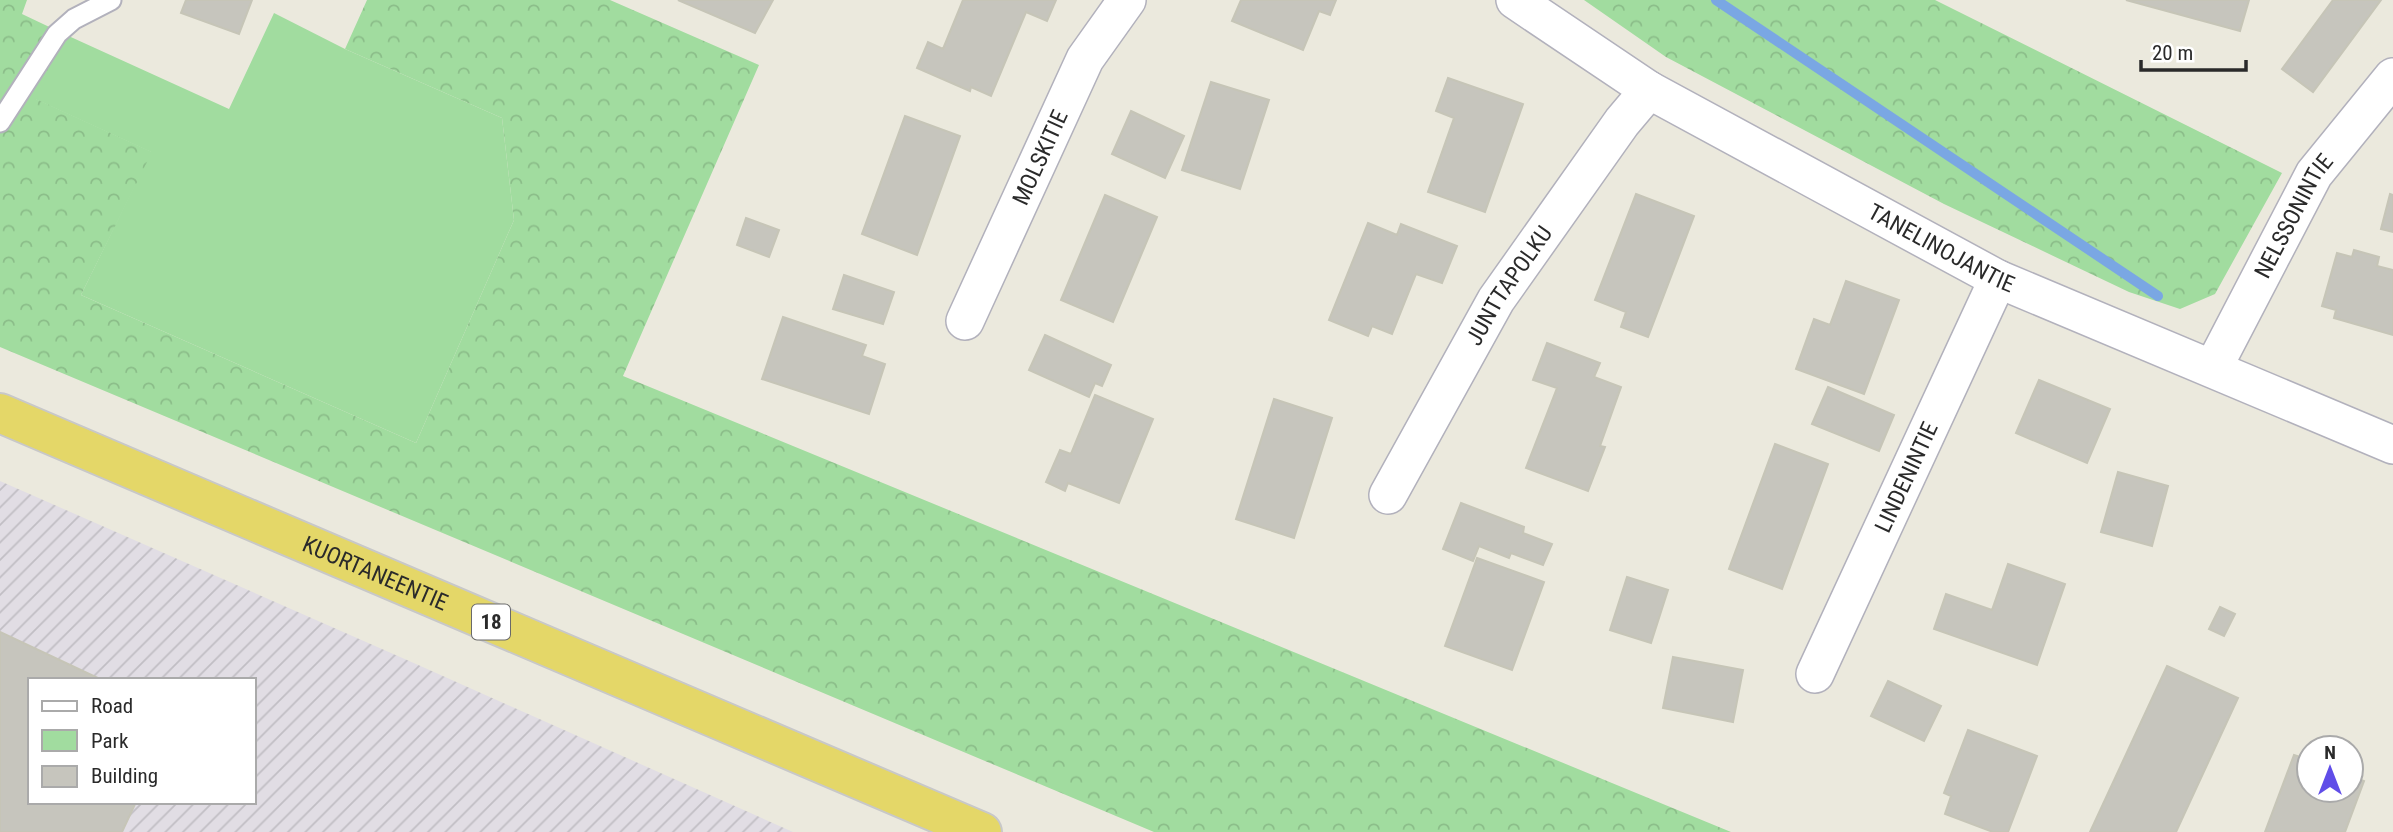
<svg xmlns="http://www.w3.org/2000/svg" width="2393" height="832" viewBox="0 0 2393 832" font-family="'Roboto Condensed',sans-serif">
<defs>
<pattern id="industrial-furrows" width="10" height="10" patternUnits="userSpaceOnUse" patternTransform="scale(1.75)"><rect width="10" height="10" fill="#e1dde4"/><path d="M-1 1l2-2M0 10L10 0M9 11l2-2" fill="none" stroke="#c1bec4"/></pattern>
<pattern id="forest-crowns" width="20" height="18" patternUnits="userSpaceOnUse" patternTransform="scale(1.75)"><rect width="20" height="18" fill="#a1dc9f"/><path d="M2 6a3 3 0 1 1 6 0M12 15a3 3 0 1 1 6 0" fill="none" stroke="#8bbd89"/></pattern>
</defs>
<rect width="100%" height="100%" fill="#ebe9dd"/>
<!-- industrial -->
<path fill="url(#industrial-furrows)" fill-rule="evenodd" d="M0,481L416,664L793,832H0ZM30,680H254V802H30Z"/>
<!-- green -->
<path fill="#a1dc9f" d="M274,13L345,49L502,118L514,220L416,443L81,295L151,152L35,99L62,33L229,109Z"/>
<!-- forest -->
<path fill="url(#forest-crowns)" d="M0,0H27L22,14L62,33L36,99L152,152L81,295L416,443L514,220L502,118L345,49L367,0H610L759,65L623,376L1731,832H1154L0,347Z
M1584,0H1935L2282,173L2215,294L2180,309L2129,292L1944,204L1666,57Z"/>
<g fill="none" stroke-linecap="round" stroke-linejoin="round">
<!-- stream -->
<path stroke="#7aa7e3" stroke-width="10" d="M1716,0L2158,296"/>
</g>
<!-- building -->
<path fill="#c6c5bd" stroke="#c6c5b7" stroke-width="2" d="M186,0H252L239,34L181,13Z
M678,0H773L755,33Z
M963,0H1056L1047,21L1026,12L991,96L971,87L970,91L917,68L928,42L943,49Z
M1241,0H1336L1330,15L1319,11L1303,50L1232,21Z
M2126,0H2249L2240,31Z
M2333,0H2381L2313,92L2282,69Z
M1448,78L1523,104L1485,212L1428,192L1454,118L1436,111Z
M1211,82L1269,100L1240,189L1182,170Z
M1131,111L1184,136L1165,178L1112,154Z
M905,116L960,136L917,255L862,234Z
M1636,194L1694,216L1648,337L1621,327L1626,312L1595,300Z
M2390,194L2393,195V232L2381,229Z
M1105,195L1157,217L1113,322L1061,300Z
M746,218L779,230L769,257L737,245Z
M1368,223L1397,235L1401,224L1457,246L1442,283L1416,274L1392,334L1372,326L1368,336L1329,320Z
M2354,250L2379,257L2377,266L2393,270V335L2334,318L2336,310L2322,306L2337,253L2352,257Z
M844,275L894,292L883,324L833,309Z
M1846,281L1899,300L1864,394L1796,369L1814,319L1830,325Z
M783,317L866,345L862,356L885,364L869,414L762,379Z
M1045,335L1111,365L1102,386L1095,383L1089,397L1029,370Z
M1547,343L1600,363L1594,377L1621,387L1600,446L1605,447L1588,491L1526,468L1557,388L1533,380Z
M2039,380L2110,409L2087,463L2016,433Z
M1828,387L1894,415L1879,451L1812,424Z
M1095,395L1153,419L1119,503L1068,483L1065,491L1046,482L1060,450L1071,454Z
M1274,399L1332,418L1294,538L1236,519Z
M1775,444L1828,464L1782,589L1729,569Z
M2118,472L2168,486L2152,546L2101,532Z
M1461,503L1524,527L1523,533L1552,544L1543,565L1511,553L1509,558L1479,546L1473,561L1443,549Z
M1477,558L1544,582L1512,670L1445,646Z
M2008,564L2065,584L2037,665L1934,629L1946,594L1992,610Z
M1627,577L1668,590L1651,643L1610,630Z
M2220,607L2235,614L2224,636L2209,629Z
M0,632L102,680H30V802H136L122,832H0Z
M1673,657L1743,670L1733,722L1663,708Z
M2167,666L2238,698L2176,832H2090Z
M1888,681L1941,706L1924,741L1871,716Z
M1968,730L2037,756L2008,832H1993L1945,814L1951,796L1944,793Z
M2294,755L2309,760V790H2351V776L2364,781L2345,832H2265Z"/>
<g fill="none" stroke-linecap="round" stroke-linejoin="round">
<!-- service casing -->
<g stroke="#b2b1bc" stroke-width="23">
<path id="service" d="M0,122L57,34L74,19L111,0"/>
</g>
<!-- minor casing -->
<g stroke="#b2b1bc" stroke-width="40">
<g id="minor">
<path id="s1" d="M1515,0L1649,90L1998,279L2393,445"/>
<path id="s2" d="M965,321L1085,59L1127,0"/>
<path id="s3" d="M2213,368L2314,174L2393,77"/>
<path id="s4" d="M1388,495L1496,300L1622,122L1649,90"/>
<path id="s5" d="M1815,674L1998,279"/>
</g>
</g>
<!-- trunk casing -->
<g stroke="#c8c8c8" stroke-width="42">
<g id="trunk">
<path id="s6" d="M0,413L982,832"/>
</g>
</g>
<!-- service -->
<use href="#service" stroke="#fff" stroke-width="19"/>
<!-- minor -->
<use href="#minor" stroke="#fff" stroke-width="37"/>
<!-- trunk -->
<use href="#trunk" stroke="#e4d768" stroke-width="38"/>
</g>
<g text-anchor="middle" stroke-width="6" stroke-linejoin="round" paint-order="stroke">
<!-- shield labels -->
<rect fill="#fff" stroke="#6a6a6a" stroke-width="2" x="472" y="604.5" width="38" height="35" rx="5"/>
<g font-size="21" font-weight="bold" fill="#2a2a2a">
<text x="491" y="629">18</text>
</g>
<!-- street labels -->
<g font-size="23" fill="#2a2a2a" stroke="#fff">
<text dy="8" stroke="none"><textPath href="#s2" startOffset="180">MOLSKITIE</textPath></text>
<text dy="8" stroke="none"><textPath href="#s3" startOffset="172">NELSSONINTIE</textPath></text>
<text dy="8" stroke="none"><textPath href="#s1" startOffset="494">TANELINOJANTIE</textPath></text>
<text dy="8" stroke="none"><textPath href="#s4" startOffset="242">JUNTTAPOLKU</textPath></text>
<text dy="8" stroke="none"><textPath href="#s5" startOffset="217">LINDENINTIE</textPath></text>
<text dy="8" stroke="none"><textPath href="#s6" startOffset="408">KUORTANEENTIE</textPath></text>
</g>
</g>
<!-- legend -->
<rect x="28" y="678" width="228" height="126" fill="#ffffff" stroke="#aaaaaa" stroke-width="2"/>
<rect x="42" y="701" width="35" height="10" fill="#ffffff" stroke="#aaaaaa" stroke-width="2"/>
<text x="91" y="713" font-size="21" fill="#2a2a2a">Road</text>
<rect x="42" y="730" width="35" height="21" fill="#a1dc9f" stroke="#aaaaaa" stroke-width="2"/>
<text x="91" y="748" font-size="21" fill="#2a2a2a">Park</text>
<rect x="42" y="766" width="35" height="21" fill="#c6c5bd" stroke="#aaaaaa" stroke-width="2"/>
<text x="91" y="783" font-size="21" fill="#2a2a2a">Building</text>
<!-- north arrow -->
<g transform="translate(2330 769)"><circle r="33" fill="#ffffff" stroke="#aaaaaa" stroke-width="2"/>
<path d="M0-5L12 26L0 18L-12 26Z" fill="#604de8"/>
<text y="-10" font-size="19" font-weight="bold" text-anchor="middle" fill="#2a2a2a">N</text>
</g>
<!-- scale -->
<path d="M2141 60v10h105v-10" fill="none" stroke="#2a2a2a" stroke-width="3.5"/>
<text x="2152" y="60" font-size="21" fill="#2a2a2a" stroke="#ffffff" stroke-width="5" paint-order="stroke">20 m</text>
</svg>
